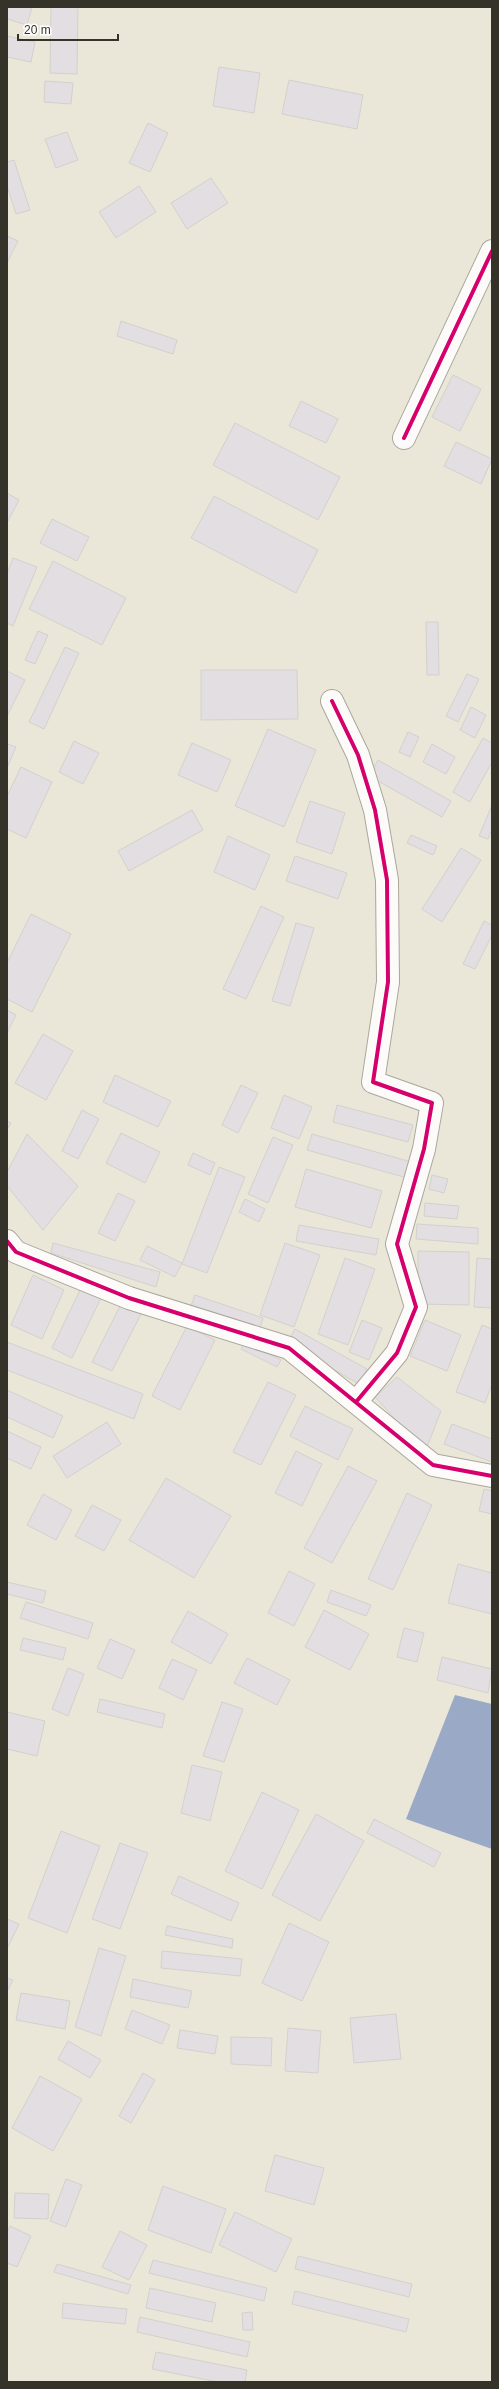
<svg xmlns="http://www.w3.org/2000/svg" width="499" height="2389" viewBox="0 0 499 2389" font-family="Arial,sans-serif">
<rect width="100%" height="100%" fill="#eae7d8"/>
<!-- water -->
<path fill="#9aa9c5" d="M455,1695L492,1704V1849L406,1819Z"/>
<!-- building -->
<path fill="#e3dee1" stroke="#d3d0ce" d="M7,7H32L27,25L7,19Z
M51,7H78L77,74L50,73Z
M7,36L35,42L31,62L7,57Z
M219,67L260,73L254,113L213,106Z
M289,80L363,95L357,129L282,114Z
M45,81L73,83L71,104L44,102Z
M148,123L168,133L150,172L129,163Z
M67,132L78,160L56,168L45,139Z
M14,160L30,210L16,214L7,186V162Z
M211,178L228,203L187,229L171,203Z
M139,186L156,212L116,238L99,212Z
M7,236L18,241L7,263Z
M121,321L177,340L173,354L117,336Z
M453,375L481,389L460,431L432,417Z
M301,401L338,419L326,443L289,426Z
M235,423L340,477L318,520L213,465Z
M456,442L492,459L481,484L444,466Z
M7,493L19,500L7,523Z
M214,496L318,550L296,593L191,538Z
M52,519L89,537L77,561L40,543Z
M13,558L37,567L13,626L7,623V574Z
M53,561L126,598L102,645L29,609Z
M426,622H438L439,675H427Z
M38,631L48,635L35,664L25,660Z
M65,647L79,653L44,729L29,722Z
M201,670H297L298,719L201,720Z
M7,671L25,680L7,716Z
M467,674L479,679L458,722L446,716Z
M471,707L486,715L475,738L460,730Z
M268,729L316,750L284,827L235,806Z
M408,732L419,737L410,757L399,752Z
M483,738L492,743V762L470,802L453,792Z
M74,741L99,753L83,784L59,772Z
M192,743L231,760L217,792L178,775Z
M7,744L16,747L7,768Z
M432,744L455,757L446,774L423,762Z
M378,760L451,801L442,817L369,776Z
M21,767L52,782L26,838L7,829V796Z
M310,801L345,813L332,854L296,842Z
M492,805V829L488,839L479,836Z
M192,810L203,830L129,871L118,851Z
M411,835L437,846L433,855L407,843Z
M228,836L270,855L255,890L214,872Z
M461,848L481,860L442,922L422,909Z
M295,856L347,873L338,899L286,881Z
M261,906L284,917L246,999L223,989Z
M31,914L71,934L32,1012L7,999V963Z
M484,921L492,925V935L475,969L463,964Z
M296,923L314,928L290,1006L272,1001Z
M7,1010L16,1015L7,1033Z
M43,1034L73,1051L46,1100L15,1083Z
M115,1075L171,1101L158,1127L103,1102Z
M241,1085L258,1093L238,1133L222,1125Z
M284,1095L312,1107L299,1139L271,1128Z
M337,1105L413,1125L408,1142L333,1122Z
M82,1110L99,1119L78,1159L62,1151Z
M7,1121L11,1123L7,1130Z
M121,1133L160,1152L145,1183L106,1163Z
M27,1134L78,1186L43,1230L7,1186V1172Z
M312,1134L415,1163L411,1179L307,1150Z
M273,1137L293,1145L268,1203L248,1194Z
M193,1153L215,1163L210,1175L188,1165Z
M219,1167L245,1177L207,1273L182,1264Z
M306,1169L382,1191L371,1228L295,1207Z
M432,1175L448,1179L444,1193L429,1189Z
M118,1193L135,1201L115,1241L98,1233Z
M245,1199L265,1209L259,1222L239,1212Z
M425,1203L459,1206L457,1219L424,1216Z
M417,1224L478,1228V1244L416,1239Z
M299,1225L379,1239L376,1255L296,1241Z
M53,1243L160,1272L156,1287L51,1253Z
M285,1243L320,1255L294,1327L260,1315Z
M147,1246L182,1263L175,1277L140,1260Z
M418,1251L469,1252V1305L418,1304Z
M345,1258L375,1269L348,1345L318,1334Z
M477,1258L492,1259V1308L474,1307Z
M33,1275L64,1290L42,1339L11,1325Z
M81,1288L101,1298L72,1358L52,1348Z
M195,1295L263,1318L260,1329L191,1306Z
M122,1302L142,1312L112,1371L92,1362Z
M362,1320L382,1328L369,1360L349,1352Z
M425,1320L461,1335L447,1371L410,1356Z
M482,1325L492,1329V1384L485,1403L456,1392Z
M187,1326L215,1340L180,1410L152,1396Z
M295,1329L367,1369L359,1384L287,1343Z
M7,1342L143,1394L134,1419L7,1370Z
M245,1342L281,1360L277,1367L241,1349Z
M397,1377L441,1411L425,1452L375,1397Z
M268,1382L296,1395L261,1465L233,1452Z
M7,1390L63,1416L53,1438L7,1417Z
M305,1406L353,1429L338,1460L290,1436Z
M107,1422L121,1444L67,1478L53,1456Z
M452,1424L492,1439V1462L444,1444Z
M7,1431L41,1447L31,1469L7,1458Z
M296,1451L322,1464L302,1506L275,1493Z
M348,1466L377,1481L332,1563L304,1548Z
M166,1478L231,1516L194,1578L129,1540Z
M484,1489L492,1491V1514L479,1511Z
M407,1493L432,1505L393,1590L368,1579Z
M43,1494L72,1510L56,1540L27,1525Z
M92,1505L121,1520L104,1551L75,1536Z
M458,1564L492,1573V1614L448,1603Z
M289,1571L315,1584L294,1626L268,1613Z
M7,1582L46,1591L43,1603L7,1594Z
M331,1590L371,1605L366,1616L327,1602Z
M26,1602L93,1623L88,1639L20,1618Z
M324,1610L369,1634L350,1670L305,1647Z
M188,1611L228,1634L211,1664L171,1642Z
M404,1628L424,1633L417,1662L397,1657Z
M23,1638L66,1648L63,1660L20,1650Z
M110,1639L135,1650L122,1679L97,1668Z
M442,1657L492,1669L488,1693L437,1680Z
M247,1658L290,1680L277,1705L234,1683Z
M172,1659L197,1670L183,1700L159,1688Z
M68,1668L84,1674L68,1716L52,1709Z
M100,1699L165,1714L162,1728L97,1712Z
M222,1702L243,1709L224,1762L203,1756Z
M7,1712L45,1721L37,1756L7,1749Z
M192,1765L222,1772L210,1821L181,1813Z
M262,1792L299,1810L262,1889L225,1871Z
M316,1814L364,1841L320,1921L272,1895Z
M374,1819L441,1853L434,1867L367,1833Z
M61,1831L100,1846L67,1933L28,1918Z
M120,1843L148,1853L120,1929L92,1919Z
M179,1876L239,1903L231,1921L171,1894Z
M7,1919L19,1924L7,1949Z
M289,1923L329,1942L302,2001L262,1983Z
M167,1926L233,1939L232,1948L165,1935Z
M99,1948L126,1956L101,2036L75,2027Z
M162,1951L242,1959L240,1976L161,1968Z
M7,1978L13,1980L7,1992Z
M133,1979L192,1991L188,2008L130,1997Z
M21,1993L70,2001L65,2029L16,2020Z
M132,2010L170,2025L162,2044L125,2029Z
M396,2014L401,2059L354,2063L350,2018Z
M288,2028L321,2031L318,2073L285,2071Z
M180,2030L218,2036L215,2054L177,2048Z
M231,2037L272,2038L271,2066L231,2064Z
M68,2041L101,2060L90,2078L58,2059Z
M143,2073L155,2080L131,2123L119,2116Z
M40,2076L82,2099L53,2151L12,2128Z
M275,2155L324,2168L314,2205L265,2191Z
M66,2179L82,2185L66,2227L50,2221Z
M163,2186L226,2209L211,2253L148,2230Z
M15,2193L49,2194L48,2219L14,2218Z
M235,2212L292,2239L276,2272L219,2245Z
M10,2226L31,2236L17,2267L7,2263V2232Z
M120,2231L147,2245L129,2280L102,2267Z
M298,2256L412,2284L409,2297L295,2269Z
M153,2260L267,2288L264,2301L149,2273Z
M57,2264L131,2285L128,2294L54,2272Z
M150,2288L216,2303L212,2322L146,2308Z
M295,2291L409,2319L406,2332L292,2304Z
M63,2303L127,2309L125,2324L62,2318Z
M252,2312L253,2330H243L242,2313Z
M140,2317L250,2342L247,2357L137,2332Z
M156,2352L247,2370L245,2382H218L152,2369Z"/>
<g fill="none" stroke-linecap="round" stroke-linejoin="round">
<!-- minor casing -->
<g stroke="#a9a79b" stroke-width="24">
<path id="minor" d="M404,438L492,251
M332,701L358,755L375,810L387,880L388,982L373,1082L432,1103L424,1149L397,1244L416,1307L397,1353L356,1402
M7,1241L16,1252L129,1298L289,1348L433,1465L492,1476"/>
</g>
<!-- minor -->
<use href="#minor" stroke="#fcfbf9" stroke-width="22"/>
<!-- cycleway casing -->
<g stroke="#fff" stroke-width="6">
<path id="cycleway" d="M404,438L492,251
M332,701L358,755L375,810L387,880L388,982L373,1082L432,1103L424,1149L397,1244L416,1307L397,1353L356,1402
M7,1241L16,1252L129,1298L289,1348L433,1465L492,1476"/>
</g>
<!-- cycleway -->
<use href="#cycleway" stroke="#d6006c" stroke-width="4"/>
</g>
<!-- border -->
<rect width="499" height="2389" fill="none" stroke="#353329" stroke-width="16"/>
<!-- scale -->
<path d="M18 34v6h100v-6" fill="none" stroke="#353329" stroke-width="2"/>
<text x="24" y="34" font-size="12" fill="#353329" stroke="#ffffff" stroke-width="3" paint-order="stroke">20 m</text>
</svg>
